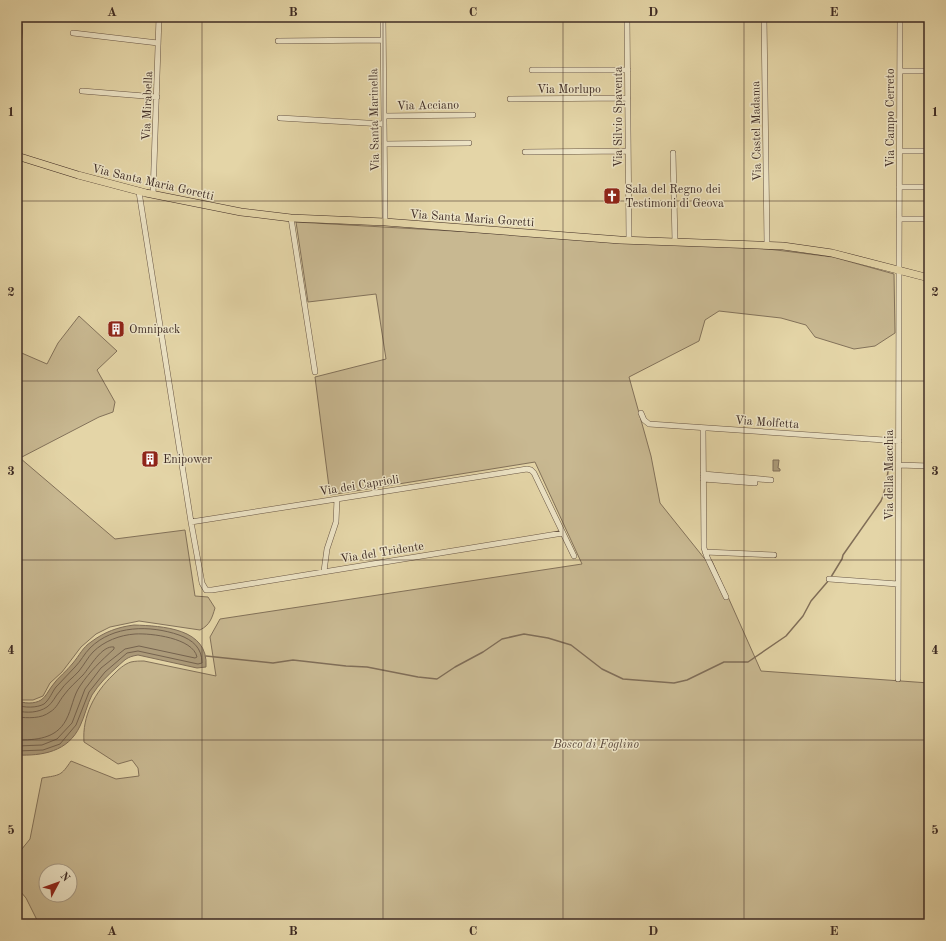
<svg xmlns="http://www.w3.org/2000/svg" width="946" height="941" viewBox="0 0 946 941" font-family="'Old Standard TT',serif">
<rect width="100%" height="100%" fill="#e4d5a7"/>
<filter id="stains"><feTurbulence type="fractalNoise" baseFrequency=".005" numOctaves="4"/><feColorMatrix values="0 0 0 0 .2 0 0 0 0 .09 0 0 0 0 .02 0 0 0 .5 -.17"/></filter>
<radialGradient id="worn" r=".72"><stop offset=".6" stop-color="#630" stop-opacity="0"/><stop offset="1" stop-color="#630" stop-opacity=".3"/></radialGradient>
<!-- green -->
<path fill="#c8b891" stroke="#83725a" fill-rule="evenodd" d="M296,222L768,249L833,257L894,274L895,333L875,346L854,349L815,337L806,325L781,318L719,311L705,320L699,341L629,377L651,456L660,503L704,558L712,561L761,671L929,683V924H39L26,898L20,891L21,875L17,874V855L30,839L42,778C60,775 61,776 71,761L116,779L139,776L138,768L132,760L118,764L84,742C82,716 95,692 113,675C118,670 124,664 131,662C135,661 140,661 144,661L216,676L210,637L220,619L582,564L535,462L330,495L315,377L386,359L376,294L308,302ZM46,871H70V895H46Z
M79,316L117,351L97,370L115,402L113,412L99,417L20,458L115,539L185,530L195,596L208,597L215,608C212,618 210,625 200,630L139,621L110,627L96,634L81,647L62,672L50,683L43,696L33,700H21L17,696V651L20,647V644L17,642V351L47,364L58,343Z"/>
<!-- water -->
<path fill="#ac9b7a" stroke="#806e58" d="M773,460H779L778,468L780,469V471H773Z
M134,625C162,626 209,628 206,667L197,668L138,655C126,657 125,660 117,667C108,675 99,684 92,695C87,704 85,716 80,726C68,752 42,756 17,755V700C23,704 35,704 41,700C46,697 48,691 52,686C58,677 67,671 73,663C79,656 83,647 91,642C104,632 118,627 134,625Z"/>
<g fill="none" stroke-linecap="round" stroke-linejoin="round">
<!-- shore -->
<path stroke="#75634f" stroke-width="1" d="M17,705C24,708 37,708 44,704C50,699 52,692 56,687C62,680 69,674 75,667C81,661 84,654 90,648C113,625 150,625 179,635C193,640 202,648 202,663L198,664L138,651L127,653L105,672L89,692L76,725L60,744L43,750L17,751
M17,711C27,713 38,713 47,707C53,703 55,696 60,691C65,683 73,678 79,671C84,665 88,657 93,652C104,641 120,635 135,634C151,633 193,638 197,657L195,658L139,646L125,649L101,668L85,689L72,723L57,739L42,745L17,746
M17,717C28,718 41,719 50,712C57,708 59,701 64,695C69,688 77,681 83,675C90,667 102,645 114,647V649C101,661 90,671 80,686C73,696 72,709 66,720C56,739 36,740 17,740"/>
<!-- stream -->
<path stroke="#806e58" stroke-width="1.5" d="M831,577L842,559L843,555L881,501C889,484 887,462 894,442
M206,656L273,663L293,660L346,666L367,667L418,677L437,679L455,667L483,652L502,639L524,634L548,638L571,645L602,669L623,679L674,683L687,680L724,662H748L786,636L803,616L811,601L829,580"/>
<!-- minor casing -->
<g stroke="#685645" stroke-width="6">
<path id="minor" d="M383,17L385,222
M627,17L629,240
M764,17L767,244
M73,33L158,43
M278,41L383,40
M17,67L20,26
M532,70H628
M900,71H929
M82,91L157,97
M510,99L628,98
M384,116L473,115
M280,118L384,124
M384,144L469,143
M900,151H929
M525,152L628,151
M673,153L675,242
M899,187H929
M139,192L191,522L202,583L206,590H212L563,533
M153,195L159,17
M291,218L315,372
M899,219H929
M641,413L644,420L649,424L899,441
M703,428L704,548L707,557L726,597
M899,465L929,466
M703,474L771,480
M703,479L755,483
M191,522L527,469L531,470L534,473L574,556
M705,552L774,555
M324,571L327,549L336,522L337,499
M829,579L898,584
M898,679L899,271L900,17"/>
</g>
<!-- major casing -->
<g stroke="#3e2b24" stroke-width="8">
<path id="major" d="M17,156L78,175L146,193L241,212L291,218L385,222L620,240L783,246L832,253L929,278"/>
</g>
<!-- minor -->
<use href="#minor" stroke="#ede4c6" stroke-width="5"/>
<!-- major -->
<use href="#major" stroke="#e4d5a7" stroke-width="7"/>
</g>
<!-- grid -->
<path fill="none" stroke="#3e2b24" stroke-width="1" stroke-opacity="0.55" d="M202,17V924M383,17V924M563,17V924M744,17V924M17,201H929M17,381H929M17,560H929M17,740H929"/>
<!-- icons -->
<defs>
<g id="church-square" transform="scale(0.9)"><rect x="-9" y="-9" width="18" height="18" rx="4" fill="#8f2418" stroke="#ede4c6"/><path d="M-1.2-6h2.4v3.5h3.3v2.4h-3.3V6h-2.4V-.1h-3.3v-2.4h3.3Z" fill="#fff"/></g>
<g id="building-square" transform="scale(0.9)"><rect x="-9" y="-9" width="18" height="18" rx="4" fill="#8f2418" stroke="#ede4c6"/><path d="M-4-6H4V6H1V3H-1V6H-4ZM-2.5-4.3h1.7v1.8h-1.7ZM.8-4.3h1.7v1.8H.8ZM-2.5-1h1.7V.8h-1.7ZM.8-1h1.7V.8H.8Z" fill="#fff"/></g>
</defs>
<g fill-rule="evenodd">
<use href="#church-square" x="612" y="196"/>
<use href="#building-square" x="116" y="329"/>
<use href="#building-square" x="150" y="459"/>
</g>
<g text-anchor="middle" stroke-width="3" stroke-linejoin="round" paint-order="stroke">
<!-- street labels -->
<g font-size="12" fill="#3e2b24" stroke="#ede4c6">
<text x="569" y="93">Via Morlupo</text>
<text transform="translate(428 105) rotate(-1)" y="4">Via Acciano</text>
<text transform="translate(147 106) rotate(-88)" y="4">Via Mirabella</text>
<text transform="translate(618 117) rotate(-90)" y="4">Via Silvio Spaventa</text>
<text transform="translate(890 118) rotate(-90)" y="4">Via Campo Cerreto</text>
<text transform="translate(374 120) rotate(-91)" y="4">Via Santa Marinella</text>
<text transform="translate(756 131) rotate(-91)" y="4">Via Castel Madama</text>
<text transform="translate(153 182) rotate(13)" y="4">Via Santa Maria Goretti</text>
<text transform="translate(472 218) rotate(4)" y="4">Via Santa Maria Goretti</text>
<text transform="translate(767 422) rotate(4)" y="4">Via Molfetta</text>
<text transform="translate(889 475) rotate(-90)" y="4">Via della Macchia</text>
<text transform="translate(359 485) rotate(-9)" y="4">Via dei Caprioli</text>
<text transform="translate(382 552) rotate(-9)" y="4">Via del Tridente</text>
</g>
<!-- poi labels -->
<g font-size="12" fill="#3e2b24" stroke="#ede4c6" text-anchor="start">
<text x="625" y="193">Sala del Regno dei<tspan x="625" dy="14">Testimoni di Geova</tspan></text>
<text x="129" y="333">Omnipack</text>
<text x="163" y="463">Enipower</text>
</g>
<!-- park labels -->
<g font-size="12" font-style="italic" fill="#5a473a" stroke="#ede4c6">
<text x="596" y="748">Bosco di Foglino</text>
</g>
</g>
<!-- margin -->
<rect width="946" height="941" fill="none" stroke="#e4d5a7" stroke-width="44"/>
<!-- north arrow -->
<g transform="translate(58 883) rotate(49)"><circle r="19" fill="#ede4c6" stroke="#a79a85"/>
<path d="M0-3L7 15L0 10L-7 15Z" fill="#8f2418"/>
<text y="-6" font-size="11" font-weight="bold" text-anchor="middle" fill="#3e2b24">N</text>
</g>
<rect x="22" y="22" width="902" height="897" fill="none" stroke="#3e2b24" stroke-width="1.5"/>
<g font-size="13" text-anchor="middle" font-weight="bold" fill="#3e2b24">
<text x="112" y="16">A</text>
<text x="293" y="16">B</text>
<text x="473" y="16">C</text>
<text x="653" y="16">D</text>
<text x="834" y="16">E</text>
<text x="11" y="116">1</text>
<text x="935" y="116">1</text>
<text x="11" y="296">2</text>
<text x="935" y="296">2</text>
<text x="11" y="475">3</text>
<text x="935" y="475">3</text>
<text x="11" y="654">4</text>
<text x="935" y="654">4</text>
<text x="11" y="834">5</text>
<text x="935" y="834">5</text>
<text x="112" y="935">A</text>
<text x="293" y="935">B</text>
<text x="473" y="935">C</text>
<text x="653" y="935">D</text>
<text x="834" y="935">E</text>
</g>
<rect width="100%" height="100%" filter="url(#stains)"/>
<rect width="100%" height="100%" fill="url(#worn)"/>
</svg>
